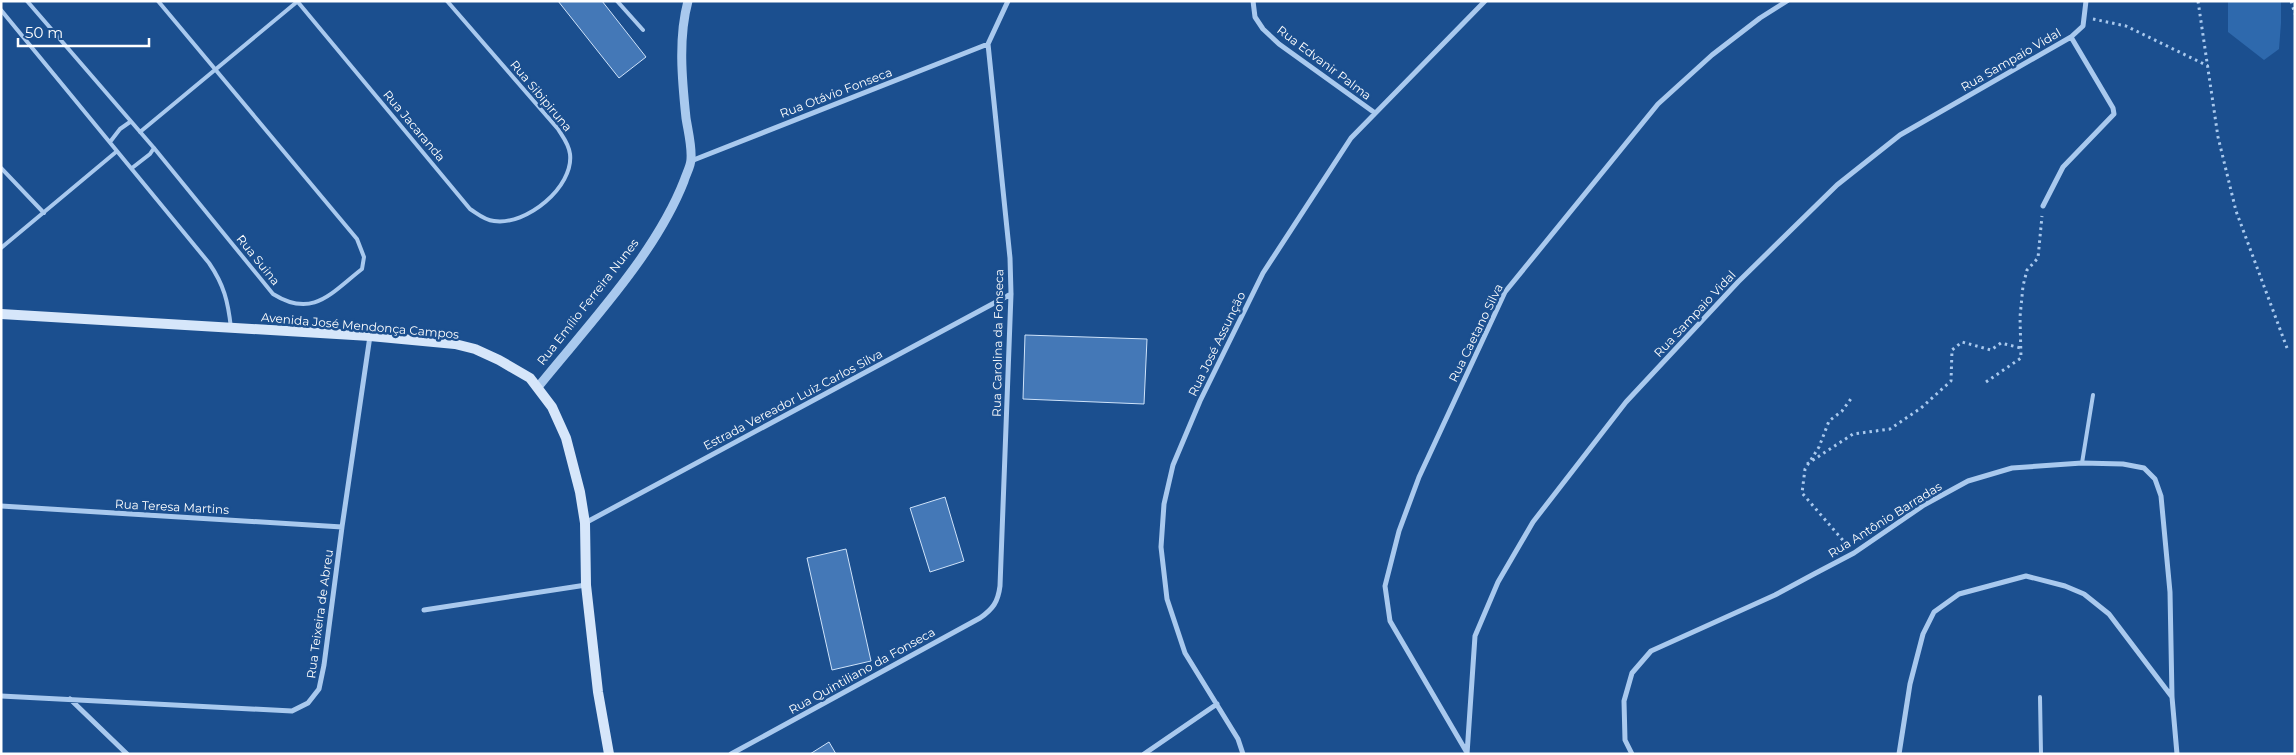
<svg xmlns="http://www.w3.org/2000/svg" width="2296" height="755" viewBox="0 0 2296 755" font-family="Montserrat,sans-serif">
<rect width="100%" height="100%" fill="#1b4f8f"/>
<!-- green -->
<path fill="#2e69ad" d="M2228,1H2281V23L2279,49L2264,60L2228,32Z"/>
<!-- building -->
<path fill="#4478b7" stroke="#cfe3fa" d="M558,1H602L646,57L619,78Z
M1025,335L1147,339L1144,404L1023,399Z
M945,497L964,561L930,572L910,508Z
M846,549L871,661L832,670L807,558Z
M829,742L836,754H810Z"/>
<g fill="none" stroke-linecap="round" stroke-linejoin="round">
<!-- path -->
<path stroke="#a9c9ee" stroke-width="3" stroke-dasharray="2.5 4" stroke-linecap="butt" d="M2198,1L2218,137L2236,211L2287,348
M2291,1L2295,14
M2093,19L2126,26L2208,66
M1986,382L2021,358L2020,317L2023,286L2027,270L2038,258L2042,216
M1807,464L1853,434L1890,429L1921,408L1951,381L1952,350L1962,342L1991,350L2001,343L2021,348
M1847,545L1802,493L1805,469L1819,447L1829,421L1842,411L1853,396"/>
<!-- service -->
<path stroke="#a9c9ee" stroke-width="4" d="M27,1L154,148L273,294C313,319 331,293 362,269L364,257L357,239L158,1
M297,1L470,209C478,214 484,220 494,221C526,226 574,187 570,154C569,144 563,137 558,129L447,1
M617,1L643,30
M1,10L209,263C224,285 228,301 231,328
M140,132L298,1
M110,142L120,129L130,122
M1,168L44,213
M132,168L150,154L154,148
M1,248L116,152
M2082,463L2093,395
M2040,697L2041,754"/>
<!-- minor -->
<path stroke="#a9c9ee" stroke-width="5" d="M1253,1L1255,17L1263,29L1279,44L1375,113
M691,161L988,44
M2043,206L2063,167L2114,114L2113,108L2071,37
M1,506L342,527
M585,523L1011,294
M424,610L586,585
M1,696L292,711L308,703L319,689L324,665L342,527L370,336
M70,699L127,754
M1466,751L1390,621L1385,586L1399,531L1419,477L1505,292L1658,104L1712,55L1760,18L1787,1
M731,754L980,618C993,609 998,602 1000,586L1011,294L1010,258L988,44L1008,1
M1144,754L1217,704
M1243,754L1238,739L1185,653L1167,599L1161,547L1164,504L1173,465L1200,401L1263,273L1351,138L1485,1
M1467,754L1475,636L1498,582L1533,522L1626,402L1738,282L1837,185L1900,135L2071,37L2083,26L2086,1
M1632,754L1625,740L1624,701L1632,673L1651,651L1775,595L1814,574L1854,553L1924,505L1968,481L2012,468L2082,463L2123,464L2144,468L2155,479L2161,496L2170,592L2172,697L2177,754
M1899,754L1910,684L1923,634L1934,612L1959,594L2026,576L2065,586L2084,594L2109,614L2172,697"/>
<!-- tertiary -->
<path stroke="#a9c9ee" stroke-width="9" d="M538,387C588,325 655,255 684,181C686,174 691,166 691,159C692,146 688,131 686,118C682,80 678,38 688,1"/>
<!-- secondary -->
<path stroke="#d6e6fa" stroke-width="10" d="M1,314L370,336L455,344L475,349L499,360L530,378L552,407L566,438L580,492L585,523L586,585L598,692L609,754"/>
</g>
<g text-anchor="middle" stroke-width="5" stroke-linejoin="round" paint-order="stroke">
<!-- street labels -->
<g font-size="12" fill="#fff" stroke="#1b4f8f">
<text transform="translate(2011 60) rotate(-30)" y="4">Rua Sampaio Vidal</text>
<text transform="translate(1324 63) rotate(37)" y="4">Rua Edvanir Palma</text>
<text transform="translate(836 93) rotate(-21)" y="4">Rua Otávio Fonseca</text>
<text transform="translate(541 96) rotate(50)" y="4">Rua Sibipiruna</text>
<text transform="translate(414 126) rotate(50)" y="4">Rua Jacaranda</text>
<text transform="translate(258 260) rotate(51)" y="4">Rua Suina</text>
<text transform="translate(588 302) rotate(-52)" y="4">Rua Emílio Ferreira Nunes</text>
<text transform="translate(1695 314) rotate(-47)" y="4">Rua Sampaio Vidal</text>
<text transform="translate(360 326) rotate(5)" y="4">Avenida José Mendonça Campos</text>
<text transform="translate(1476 333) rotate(-64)" y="4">Rua Caetano Silva</text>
<text transform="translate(998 343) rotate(-89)" y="4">Rua Carolina da Fonseca</text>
<text transform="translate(1217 344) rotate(-64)" y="4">Rua José Assunção</text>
<text transform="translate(793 400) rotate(-28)" y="4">Estrada Vereador Luiz Carlos Silva</text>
<text transform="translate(172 507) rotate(3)" y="4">Rua Teresa Martins</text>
<text transform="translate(1885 520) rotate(-32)" y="4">Rua Antônio Barradas</text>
<text transform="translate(320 614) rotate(-82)" y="4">Rua Teixeira de Abreu</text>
<text transform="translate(862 671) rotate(-29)" y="4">Rua Quintiliano da Fonseca</text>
</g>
</g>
<!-- border -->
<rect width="2296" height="755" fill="none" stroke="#ffffff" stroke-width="5"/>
<!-- scale -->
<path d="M18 38v8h131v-8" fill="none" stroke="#ffffff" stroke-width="2.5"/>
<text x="25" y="38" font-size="15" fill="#ffffff" stroke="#1b4f8f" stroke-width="4" paint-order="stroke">50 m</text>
</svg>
